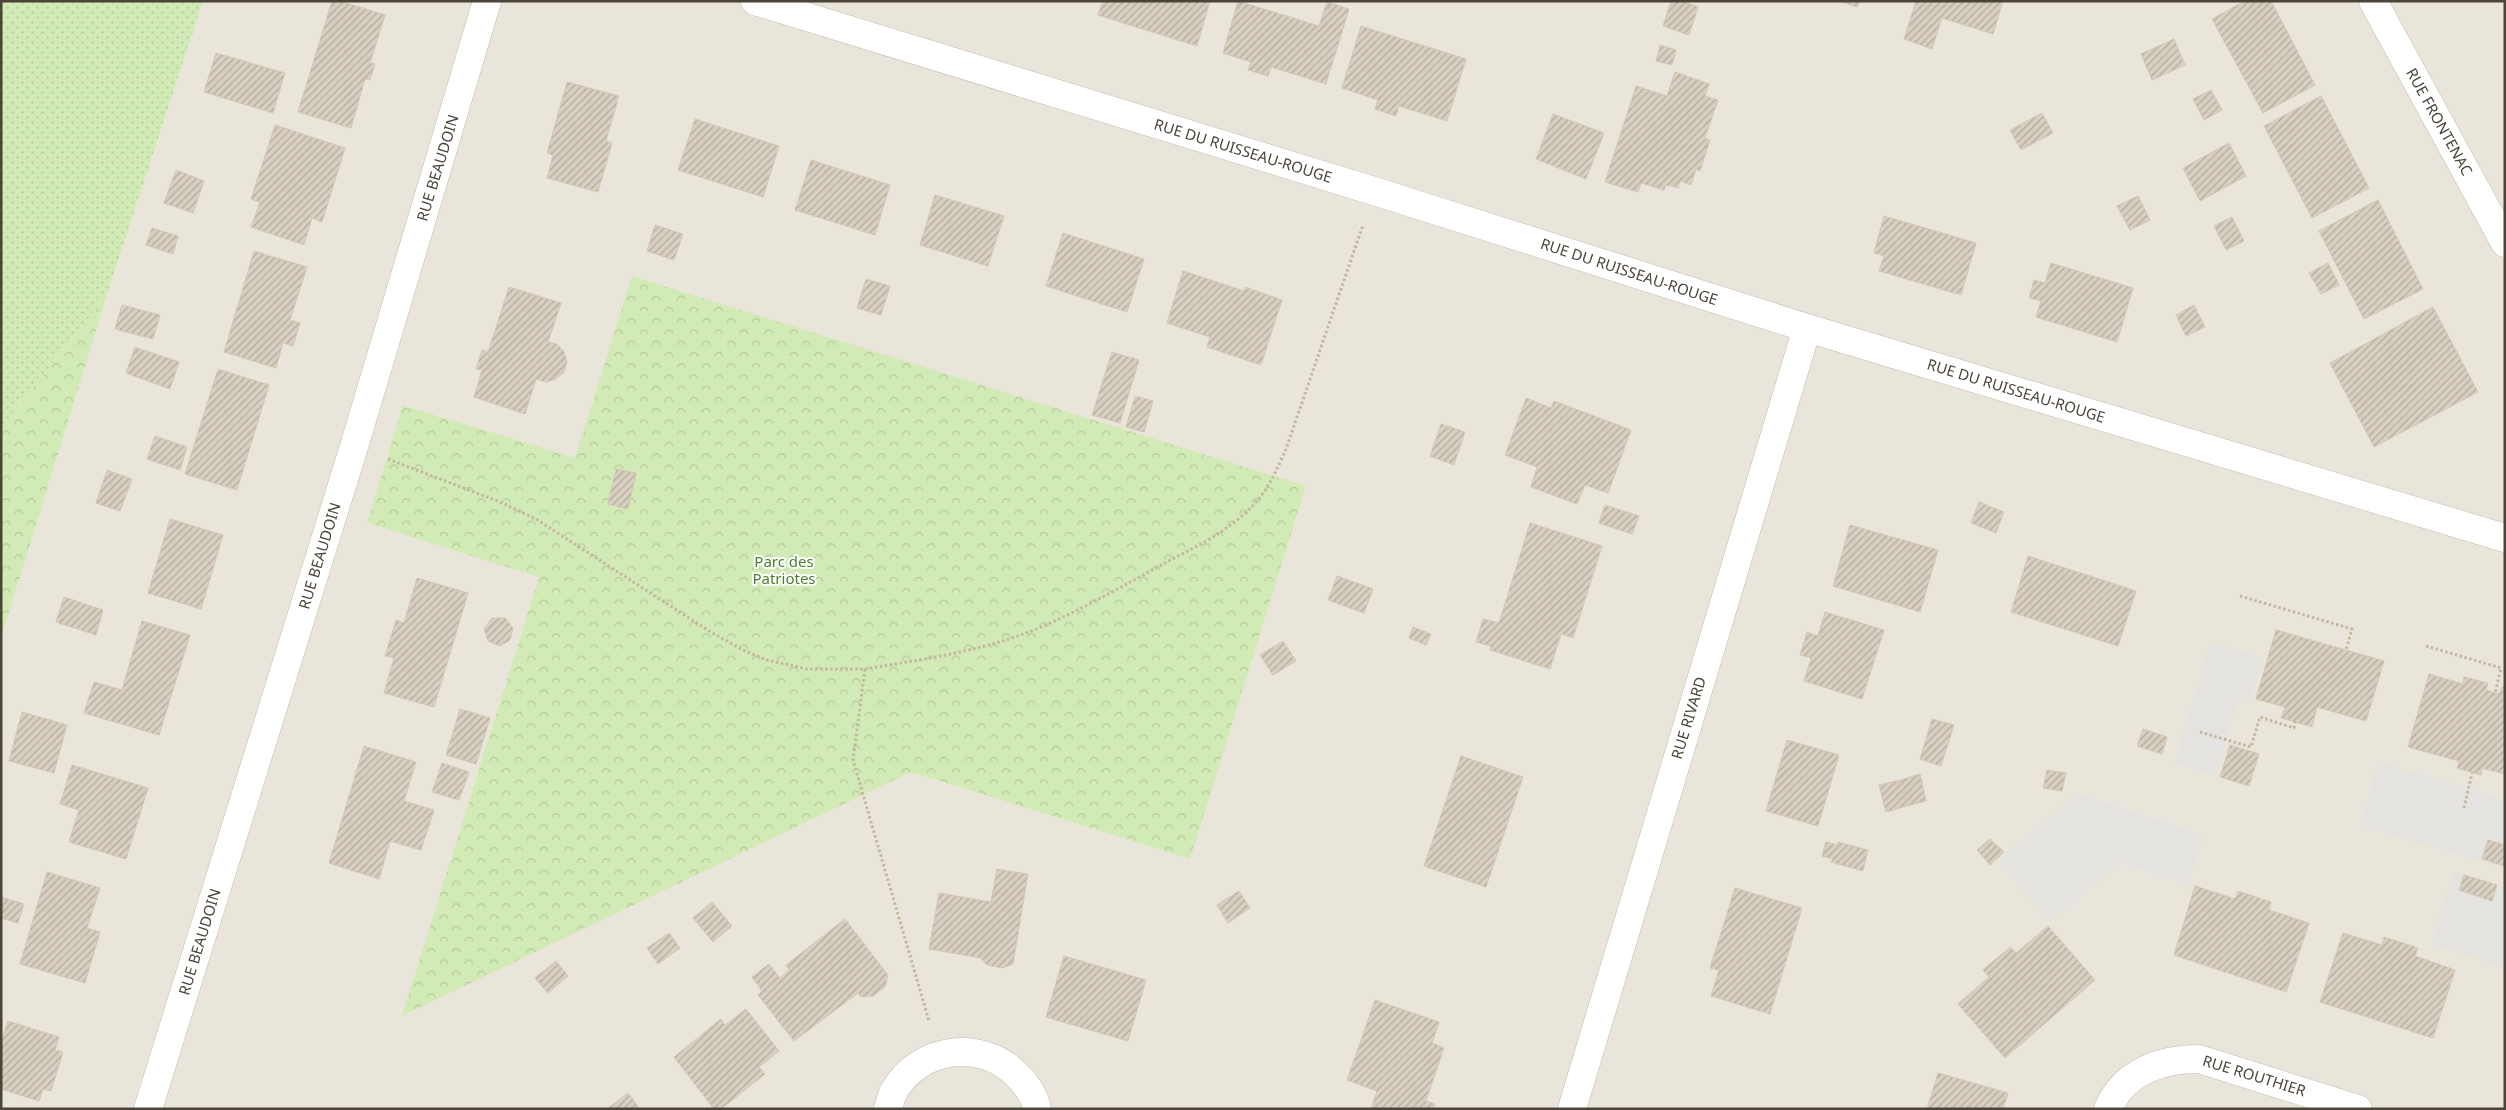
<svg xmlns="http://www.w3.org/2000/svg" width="2506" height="1110" viewBox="0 0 2506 1110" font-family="'Noto Sans',sans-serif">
<defs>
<pattern id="grass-dots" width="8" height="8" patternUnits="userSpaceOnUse" patternTransform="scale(1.25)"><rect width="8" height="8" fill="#d2eab5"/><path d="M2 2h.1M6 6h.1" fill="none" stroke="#b6ca9c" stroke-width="1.8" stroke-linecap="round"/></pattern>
<pattern id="forest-crowns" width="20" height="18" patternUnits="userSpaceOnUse" patternTransform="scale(1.25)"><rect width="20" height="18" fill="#d2eab5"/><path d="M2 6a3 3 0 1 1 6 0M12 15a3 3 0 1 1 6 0" fill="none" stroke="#b6ca9c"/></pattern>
<pattern id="building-hatch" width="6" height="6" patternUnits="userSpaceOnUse" patternTransform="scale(1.25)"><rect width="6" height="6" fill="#d8cfc1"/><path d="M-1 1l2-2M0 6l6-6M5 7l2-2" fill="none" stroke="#b1aa9e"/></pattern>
</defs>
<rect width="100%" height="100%" fill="#f6f3ec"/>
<!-- residential -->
<path fill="#eae5da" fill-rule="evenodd" d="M203,1H2505V1109H1V639L107,295ZM404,405L575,459L1190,859L911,772L403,1015L539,576L367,523Z"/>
<!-- grass -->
<path fill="url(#grass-dots)" d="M1,1H203L107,295L1,428Z"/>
<!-- forest -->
<path fill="url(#forest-crowns)" d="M632,276L1306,486L1190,859L911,772L402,1016L539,577L367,523L403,405L575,458Z
M107,295L1,639V428Z"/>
<!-- parking -->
<path fill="#e5e3e0" d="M2210,642L2263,658L2251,699L2240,696L2216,775L2174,763Z
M2378,762L2505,799V868L2360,826Z
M2076,793L2204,835L2188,885L2120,862L2050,922L1998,861Z
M2454,871L2505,887V967L2431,944Z"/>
<!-- building -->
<path fill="url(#building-hatch)" stroke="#d3c7b4" d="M332,1H340L385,15L370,63L375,64L370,80L365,79L351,128L298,112Z
M1103,1H1210L1197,46L1098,15Z
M1238,1L1319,26L1327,2L1349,9L1326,84L1271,67L1268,76L1248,70L1251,62L1223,53Z
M1671,1H1682L1698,7L1689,35L1663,26Z
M1839,1H1860L1857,7Z
M1916,1H2003L1993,34L1942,18L1932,49L1904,39Z
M2245,1H2271L2315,85L2263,113L2212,19Z
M1361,26L1466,59L1447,121L1399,106L1396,116L1375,109L1378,100L1342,88Z
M2174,39L2185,65L2152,80L2141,54Z
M1660,45L1676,50L1672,65L1656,61Z
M216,53L285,73L273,113L204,92Z
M1675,72L1709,84L1705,96L1718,100L1705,138L1710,140L1700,171L1696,169L1691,185L1680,181L1678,188L1666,185L1664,190L1641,183L1638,192L1605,182L1636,86L1667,96Z
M567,82L619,96L606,141L612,143L598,192L547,178L553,155L547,153Z
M2211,90L2222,110L2204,120L2193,99Z
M2321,96L2369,188L2312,218L2264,126Z
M2042,113L2053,133L2021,150L2010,130Z
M1553,114L1604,133L1586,179L1536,159Z
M695,119L779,146L763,197L678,170Z
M275,125L345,148L322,222L312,218L304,245L251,227L260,202L251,199Z
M2229,143L2246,176L2200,201L2183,168Z
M811,160L890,185L875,235L795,210Z
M176,170L204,181L193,213L164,203Z
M935,195L1004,216L988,266L920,245Z
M2138,196L2150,220L2130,230L2117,206Z
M2378,200L2423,289L2364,319L2319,231Z
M1884,216L1976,243L1961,295L1879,271L1884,256L1874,253Z
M2232,217L2244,241L2226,250L2214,226Z
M655,225L683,234L674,260L647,251Z
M152,228L178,236L173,254L146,245Z
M1063,233L1144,259L1127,312L1046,286Z
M254,251L307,267L290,320L300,323L293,346L283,343L276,368L224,352Z
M2051,263L2133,288L2117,342L2036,317L2041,301L2029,298L2034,280L2045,283Z
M2328,263L2339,285L2321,294L2309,273Z
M1183,271L1244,291L1245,287L1282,300L1261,365L1207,347L1210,337L1167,323Z
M866,279L890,286L881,315L857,308Z
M509,287L561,303L548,342L557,344L564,352L567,362L564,372L556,379L546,382L536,379L525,414L474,397L482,370L476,369L482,350L488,352Z
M122,305L160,315L153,339L115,329Z
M2194,305L2205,327L2186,336L2176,315Z
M2433,307L2478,392L2374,447L2330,363Z
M135,347L179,362L170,389L126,373Z
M1112,352L1139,360L1120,423L1092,415Z
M218,369L269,385L237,490L185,474Z
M1135,396L1153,401L1144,432L1126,427Z
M1526,398L1551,408L1554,401L1631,430L1608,493L1585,485L1577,504L1531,487L1537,467L1505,455Z
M1441,424L1465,432L1454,465L1430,456Z
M155,436L187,447L180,470L147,459Z
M616,469L636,473L628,509L608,504Z
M107,470L132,479L120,511L96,503Z
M1979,502L2004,512L1996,533L1971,523Z
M1605,505L1639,516L1632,534L1599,523Z
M170,519L223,535L201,609L148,593Z
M1530,523L1602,546L1573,638L1561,634L1550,669L1490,650L1491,646L1476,642L1483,619L1499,623Z
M1850,525L1938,550L1920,612L1833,586Z
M2028,556L2136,591L2118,646L2011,612Z
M1337,576L1373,589L1364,613L1328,600Z
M417,578L468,593L434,707L384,693L394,658L385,656L396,620L404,623Z
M64,597L103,610L96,635L56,622Z
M1825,612L1884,630L1862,699L1804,681L1811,658L1800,655L1807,632L1818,636Z
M492,618H505L513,628L510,640L500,646L488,641L484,629Z
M142,621L190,635L159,735L84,713L94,682L122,690Z
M1413,627L1431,634L1426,645L1409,638Z
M2276,630L2384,661L2366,721L2317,707L2312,727L2281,718L2285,707L2256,699Z
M1283,641L1296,661L1273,675L1260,655Z
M2429,674L2463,684L2464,677L2488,683L2486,690L2499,694L2502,687L2505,688V774L2482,768L2481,775L2457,768L2459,761L2408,747Z
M460,709L490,718L476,764L446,755Z
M22,712L67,725L54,773L9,761Z
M1932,719L1954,725L1941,766L1920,759Z
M2143,729L2167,737L2162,754L2137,746Z
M1787,740L1839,755L1818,826L1766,811Z
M2230,745L2259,754L2249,786L2220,777Z
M364,746L416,762L404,801L434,810L421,850L390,841L379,879L329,863Z
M1461,756L1523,777L1486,887L1424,866Z
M442,763L469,772L459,800L432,792Z
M72,765L148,788L126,859L69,842L79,810L60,804Z
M2047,770L2066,773L2062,791L2043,788Z
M1920,774L1926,801L1907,806L1901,780Z
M1901,780L1907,806L1886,812L1879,785Z
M1990,839L2004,852L1990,865L1977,850Z
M2488,840L2505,845V866L2482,859Z
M1826,842L1837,845L1838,842L1868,850L1863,871L1831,862L1833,859L1822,856Z
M997,869L1028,874L1013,964L1002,968L987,965L981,958L929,949L939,893L991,902Z
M47,872L100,888L87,928L100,932L85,983L20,964Z
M2464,875L2497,885L2492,901L2459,890Z
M2195,886L2235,899L2238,891L2271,902L2269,910L2309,923L2286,992L2174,955Z
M1735,888L1802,908L1770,1014L1711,996L1719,970L1710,968Z
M1239,891L1250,908L1228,923L1217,905Z
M1,897L24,904L18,923L1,918Z
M712,902L732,926L713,942L693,918Z
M845,919L888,975L885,987L873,996L861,997L858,993L794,1041L758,995L762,991L752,977L769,964L780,978L789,970L786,965Z
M2048,926L2095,980L2005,1058L1958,1004L1989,977L1983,970L2010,947L2016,953Z
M669,933L680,948L658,964L647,948Z
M2343,933L2382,945L2384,937L2418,948L2415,956L2455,970L2433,1038L2320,1002Z
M1064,956L1146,980L1128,1041L1046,1017Z
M556,961L568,976L548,993L535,978Z
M1375,1000L1439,1022L1432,1043L1444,1048L1426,1101L1435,1104L1433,1109H1371L1377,1091L1347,1080Z
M746,1009L779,1051L759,1067L765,1074L721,1109H714L674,1057L721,1019L725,1025Z
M8,1021L59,1037L55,1050L63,1052L51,1091L43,1089L39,1101L1,1089V1042Z
M1938,1073L2008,1093L2003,1109H1927Z
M628,1093L640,1109H607Z"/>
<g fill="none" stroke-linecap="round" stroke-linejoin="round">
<!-- minor casing -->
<g stroke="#c2bbae" stroke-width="29">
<path id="minor" d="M755,1L1374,191L1807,328L2505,538
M2373,1L2505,243
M148,1109L353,450L487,1
M888,1109C890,1103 891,1096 894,1091C919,1047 980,1039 1015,1073C1025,1082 1035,1096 1037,1109
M1572,1109L1807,328
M2108,1109C2124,1071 2162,1059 2199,1059L2358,1109"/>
</g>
<!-- path -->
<path stroke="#c4b79f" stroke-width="3" stroke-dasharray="2.5 2.5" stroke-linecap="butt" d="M388,459L500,502L536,519L709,631L745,651L767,660L807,669H865L853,760L929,1021
M2240,596L2352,629L2346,650
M2426,646L2501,668L2495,693
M865,669C924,659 985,651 1041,627C1083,609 1123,586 1163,564C1195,547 1232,530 1257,501C1270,486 1278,467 1286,449L1363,225
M2200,732L2251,747L2260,717L2294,728L2295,722
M2464,808L2472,773"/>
<!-- minor -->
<use href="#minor" stroke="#fff" stroke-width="28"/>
</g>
<g text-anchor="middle" stroke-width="4" stroke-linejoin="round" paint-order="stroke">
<!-- street labels -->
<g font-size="15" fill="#4b4439" stroke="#fff">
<text transform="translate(2439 122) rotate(61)" y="5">RUE FRONTENAC</text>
<text transform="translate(1243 151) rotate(17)" y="5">RUE DU RUISSEAU-ROUGE</text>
<text transform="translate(438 168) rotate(-73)" y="5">RUE BEAUDOIN</text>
<text transform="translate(1629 272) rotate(18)" y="5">RUE DU RUISSEAU-ROUGE</text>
<text transform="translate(2016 391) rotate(17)" y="5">RUE DU RUISSEAU-ROUGE</text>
<text transform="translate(320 556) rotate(-73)" y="5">RUE BEAUDOIN</text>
<text transform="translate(1689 718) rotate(-73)" y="5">RUE RIVARD</text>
<text transform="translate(200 942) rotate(-73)" y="5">RUE BEAUDOIN</text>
<text transform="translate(2254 1076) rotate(17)" y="5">RUE ROUTHIER</text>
</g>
<!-- park labels -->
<g font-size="15" fill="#4a7f2a" stroke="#fff">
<text x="784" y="567">Parc des<tspan x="784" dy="17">Patriotes</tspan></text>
</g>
</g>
<!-- border -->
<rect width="2506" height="1110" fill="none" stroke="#4b4439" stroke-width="5"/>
</svg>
